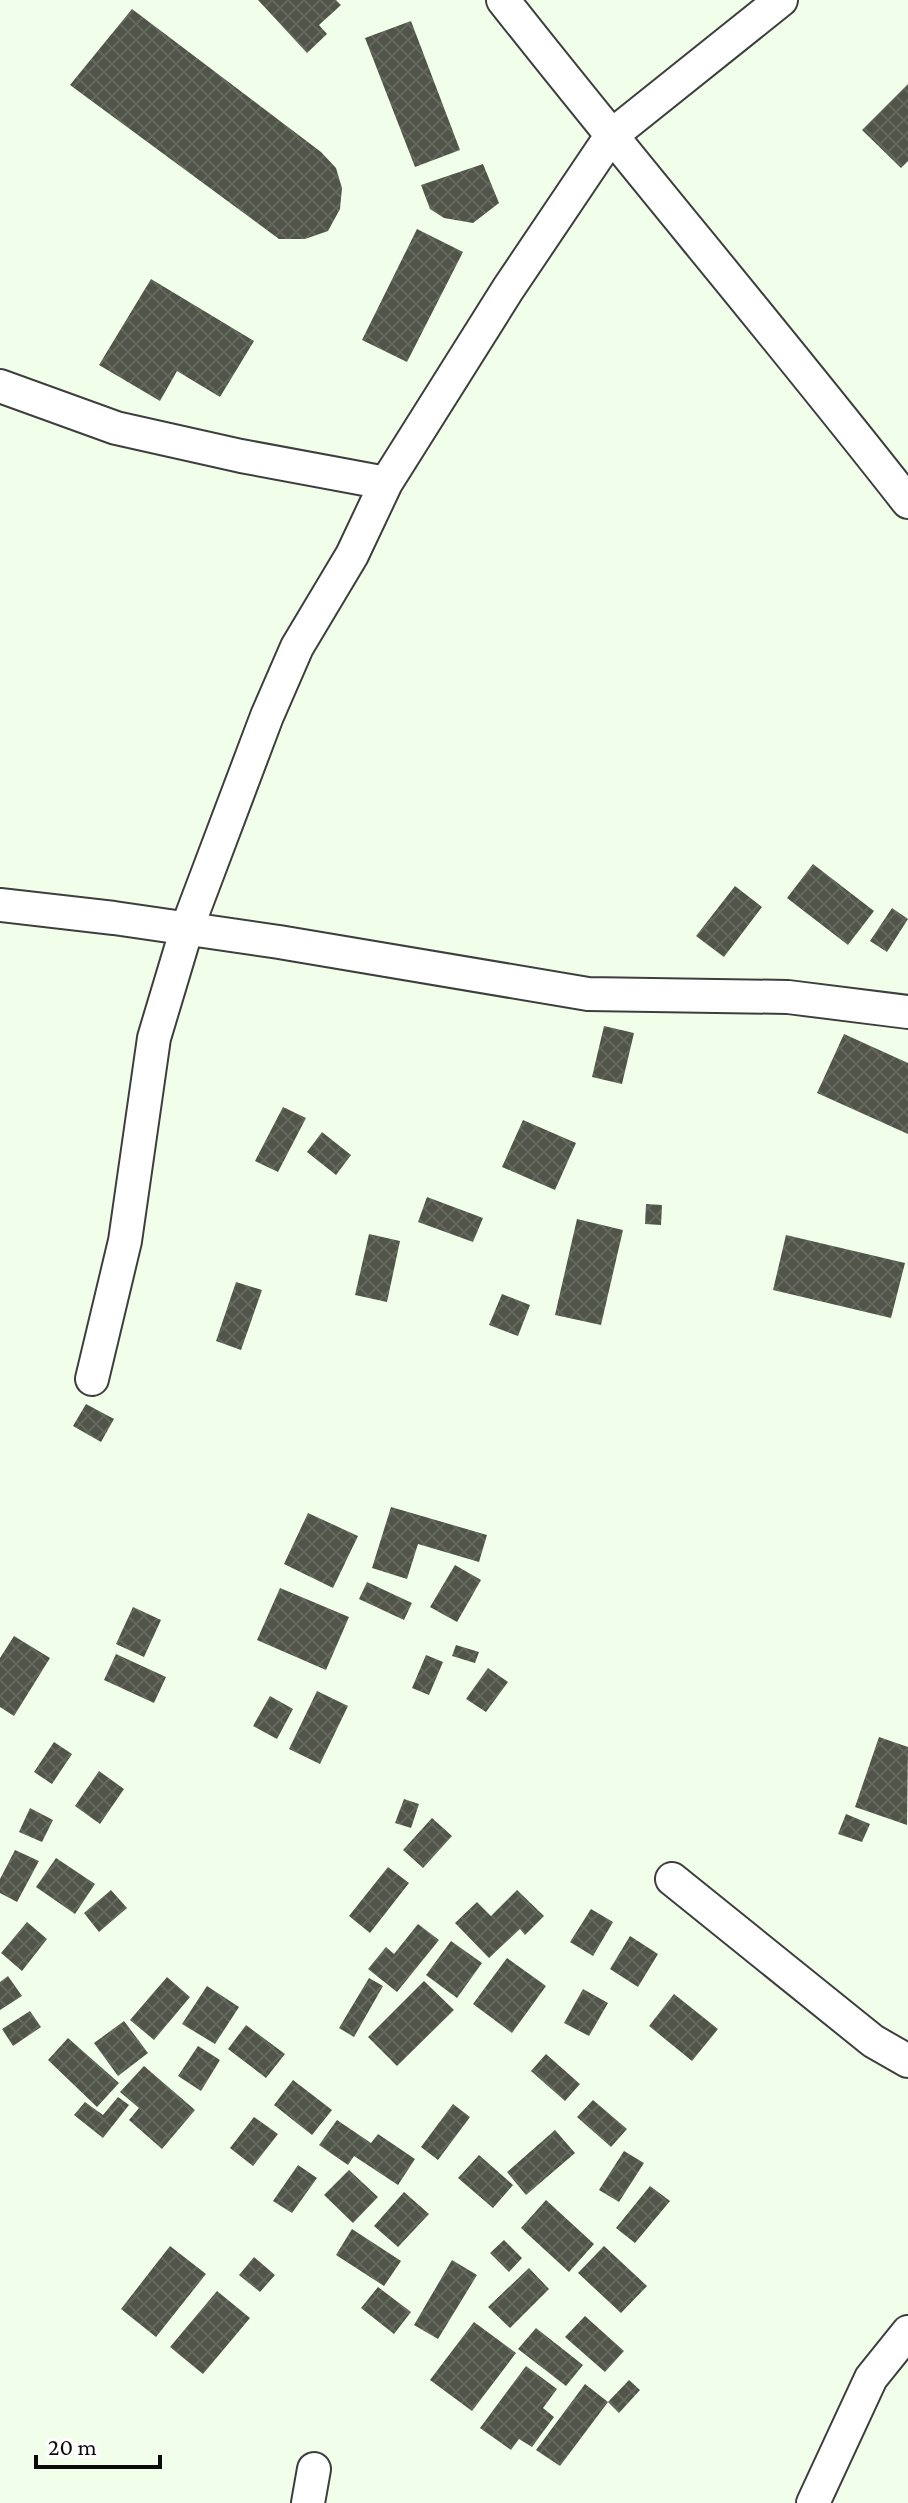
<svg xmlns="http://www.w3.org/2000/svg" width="908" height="2503" viewBox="0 0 908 2503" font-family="'Crimson Pro',serif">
<defs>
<pattern id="building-cross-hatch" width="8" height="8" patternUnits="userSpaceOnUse" patternTransform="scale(2)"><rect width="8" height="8" fill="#515448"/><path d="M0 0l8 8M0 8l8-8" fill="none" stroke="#65685e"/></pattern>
</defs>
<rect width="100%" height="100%" fill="#f1ffea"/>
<!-- building -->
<path fill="url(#building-cross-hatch)" d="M258,0H336L341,5L319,25L327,34L307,53Z
M132,9L321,152L336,168L342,188L340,209L328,231L305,239H279L70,85Z
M411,21L460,150L415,167L365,38Z
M908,84V161L901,168L862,130Z
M483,164L499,203L473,223L444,218L430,209L421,185Z
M417,229L463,252L407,362L362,340Z
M151,279L254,341L220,397L177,371L160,401L99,365Z
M813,864L874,911L848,945L787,898Z
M735,886L762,907L724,957L696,936Z
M892,908L908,919L887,952L870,941Z
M604,1026L634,1033L622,1084L592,1077Z
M844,1034L908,1063V1134L817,1093Z
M283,1107L306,1118L278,1172L255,1161Z
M523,1120L576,1143L555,1190L502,1167Z
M322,1132L351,1155L336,1175L307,1152Z
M427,1197L483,1218L473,1242L418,1222Z
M646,1204L662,1205L661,1225L645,1224Z
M577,1219L623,1230L601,1325L555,1315Z
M369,1234L400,1241L387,1302L355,1295Z
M786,1235L905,1263L891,1318L773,1290Z
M236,1282L262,1290L241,1350L216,1341Z
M502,1294L530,1305L518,1336L489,1325Z
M86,1404L114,1419L101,1442L73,1426Z
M391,1507L487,1535L479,1562L418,1544L407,1579L372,1568Z
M308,1513L358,1536L333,1588L284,1564Z
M455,1565L481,1580L457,1622L430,1607Z
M367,1582L412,1603L404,1620L359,1599Z
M280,1588L349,1617L326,1670L257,1640Z
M133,1607L161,1620L144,1657L116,1644Z
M14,1636L50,1658L14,1716L0,1707V1658Z
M456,1645L479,1652L475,1663L452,1656Z
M116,1654L166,1677L154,1703L104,1680Z
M426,1655L443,1662L429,1695L412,1688Z
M488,1668L508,1682L486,1712L466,1699Z
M317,1691L348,1706L320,1764L289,1749Z
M270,1696L293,1709L277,1739L253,1726Z
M879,1737L908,1747L907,1825L855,1807Z
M54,1742L72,1754L52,1784L34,1772Z
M99,1771L124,1789L100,1824L75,1806Z
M404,1799L419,1804L411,1828L395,1823Z
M30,1808L53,1820L42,1842L19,1832Z
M846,1814L870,1824L862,1842L838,1834Z
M432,1818L452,1836L423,1868L403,1850Z
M15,1850L39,1861L17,1902L0,1893V1879Z
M56,1858L95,1884L75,1914L36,1887Z
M388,1867L409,1883L370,1933L349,1916Z
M111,1890L127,1908L99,1932L84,1913Z
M517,1890L544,1916L525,1935L520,1929L489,1958L455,1923L477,1902L491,1916Z
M591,1909L613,1922L593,1956L570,1942Z
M27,1922L47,1939L22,1971L1,1953Z
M418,1924L439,1940L397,1992L368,1969L386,1947L394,1954Z
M630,1936L658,1954L638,1987L610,1969Z
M451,1941L482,1963L457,1998L426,1975Z
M507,1958L546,1986L512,2033L473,2004Z
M8,1976L22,1996L0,2010V1982Z
M167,1977L190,1997L154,2040L130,2020Z
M369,1978L383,1986L354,2037L339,2028Z
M424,1981L454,2010L397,2066L368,2037Z
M207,1986L239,2007L215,2044L182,2024Z
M583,1989L608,2003L589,2036L564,2023Z
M674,1994L718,2029L692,2061L649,2026Z
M30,2011L41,2027L13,2046L2,2029Z
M124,2021L148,2053L118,2076L94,2043Z
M246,2025L285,2054L266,2078L228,2049Z
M68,2038L119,2083L97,2107L48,2060Z
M198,2046L220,2060L201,2091L178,2076Z
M546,2054L580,2084L565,2101L531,2071Z
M144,2066L195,2110L162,2149L129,2120L139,2108L120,2092Z
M293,2080L332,2110L312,2135L274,2105Z
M118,2097L129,2105L103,2138L74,2115L85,2102L103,2115Z
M593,2100L627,2129L611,2147L577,2117Z
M453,2104L470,2117L438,2160L421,2147Z
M254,2117L278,2134L253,2166L230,2148Z
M337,2120L371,2143L378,2134L415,2159L398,2185L354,2156L348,2165L319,2145Z
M555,2130L575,2153L526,2195L507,2172Z
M624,2151L644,2163L619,2202L599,2190Z
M479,2155L513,2185L493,2208L458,2178Z
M298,2165L317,2178L292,2213L273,2201Z
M349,2170L378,2197L353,2223L324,2195Z
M650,2186L670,2201L635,2243L616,2228Z
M404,2192L429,2214L398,2247L374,2226Z
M546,2200L594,2244L569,2272L521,2228Z
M352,2229L401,2261L384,2286L336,2255Z
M504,2240L522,2258L509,2272L490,2253Z
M170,2246L206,2274L156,2337L121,2309Z
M604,2246L647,2286L621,2313L578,2273Z
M254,2257L275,2275L260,2292L239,2275Z
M452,2260L477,2275L438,2339L414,2325Z
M529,2268L549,2289L510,2328L488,2307Z
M378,2287L411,2312L394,2334L361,2308Z
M217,2291L250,2318L203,2374L170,2347Z
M585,2316L624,2351L605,2372L565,2337Z
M474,2322L516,2353L472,2411L430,2380Z
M536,2328L583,2365L566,2386L518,2349Z
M526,2366L557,2389L543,2408L554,2417L532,2447L519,2439L511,2450L480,2428Z
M629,2380L640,2390L619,2413L608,2402L560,2466L536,2450L585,2384L608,2402Z"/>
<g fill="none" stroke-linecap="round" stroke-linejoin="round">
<!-- minor casing -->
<g stroke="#3e3e3e" stroke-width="36">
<path id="minor" d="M503,0C636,169 776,333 908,502
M0,386L116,428L241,456L386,483
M0,905L114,918L279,942L588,994L788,997L908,1012
M92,1379L125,1241L154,1038L187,928L267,716L297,647L352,555L386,483L508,289L611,136L781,0
M672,1879L873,2041L908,2061
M308,2503L314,2469
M813,2503L871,2378L908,2332"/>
</g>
<!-- minor -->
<use href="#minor" stroke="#fff" stroke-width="32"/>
</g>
<!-- scale -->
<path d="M36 2455v12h124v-12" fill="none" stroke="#0b0b0b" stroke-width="4"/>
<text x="48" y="2455" font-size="24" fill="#0b0b0b" stroke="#ffffff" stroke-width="6" paint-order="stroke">20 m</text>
</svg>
